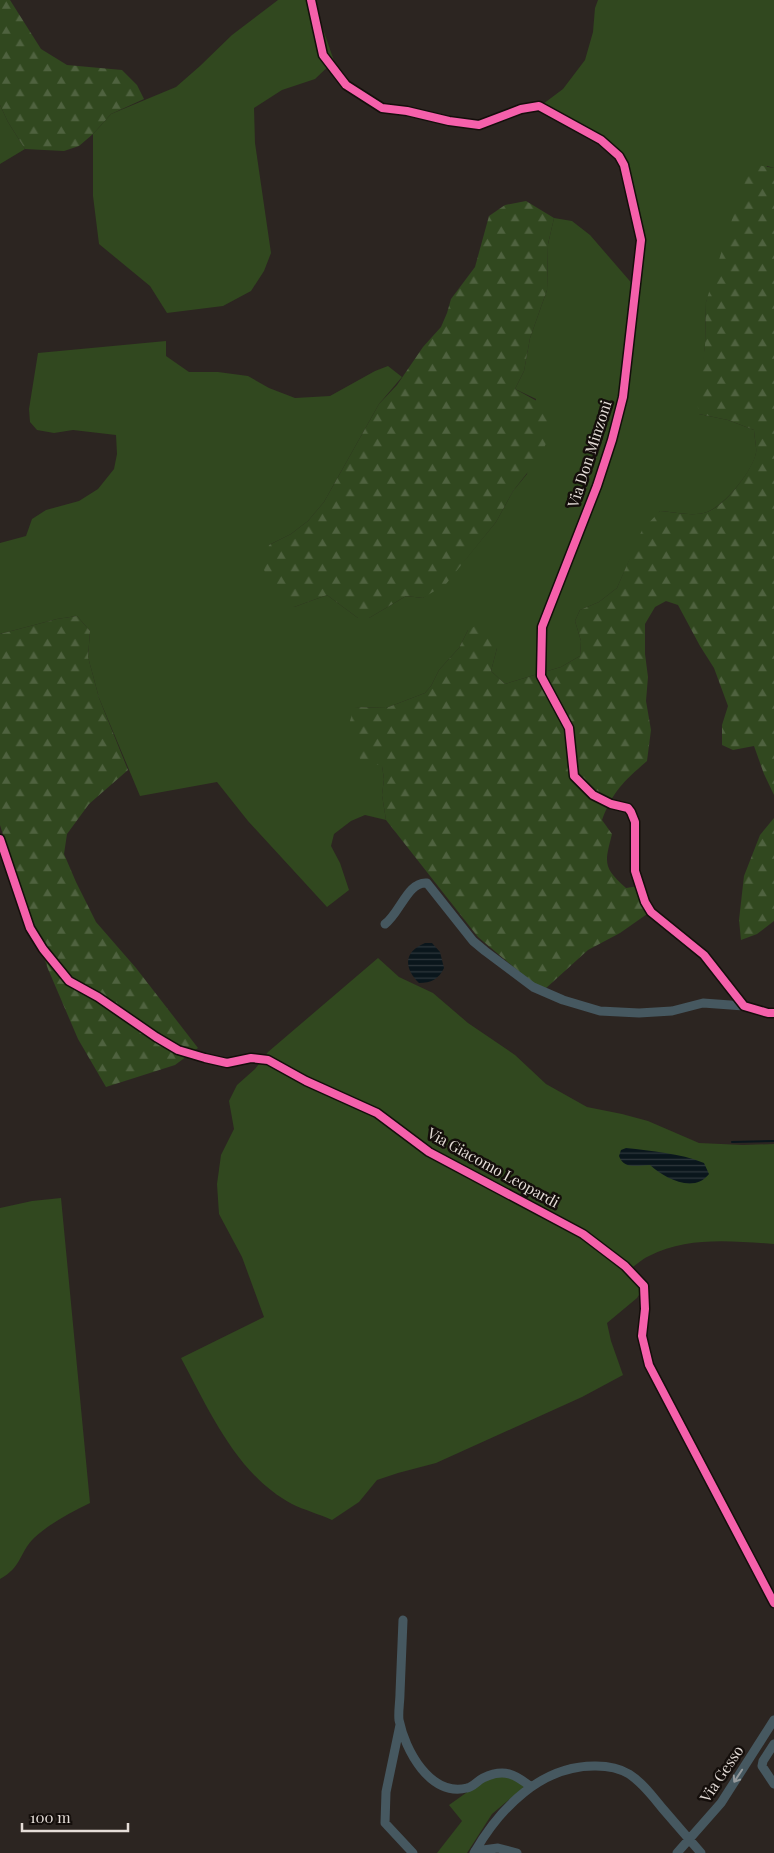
<svg xmlns="http://www.w3.org/2000/svg" width="774" height="1853" viewBox="0 0 774 1853" font-family="'Playfair Display',serif">
<defs>
<pattern id="forest-firs" width="22" height="20" patternUnits="userSpaceOnUse" patternTransform="scale(1.25)"><rect width="22" height="20" fill="#31481f"/><path d="M5 1l3.5 6h-7zM16 11l3.5 6h-7z" fill="#4f623f"/></pattern>
<pattern id="water-rules" width="6" height="5" patternUnits="userSpaceOnUse" patternTransform="scale(1.25)"><rect width="6" height="5" fill="#0a161c"/><path d="M0 2.5h6" fill="none" stroke="#2e373c"/></pattern>
</defs>
<rect width="100%" height="100%" fill="#2c2521"/>
<!-- green -->
<path fill="#31481f" d="M278,0H313L334,61L315,79L282,90L254,108L255,143L271,253L264,271L251,291L223,306L167,313L150,286L99,244L93,196V134L111,114L176,87L200,66L232,35Z
M598,0H774V168L767,166L706,302L705,345L699,414L728,420L754,430C754,437 757,446 756,453C753,471 724,506 707,512C695,517 673,512 660,511L629,561L617,588L599,602L580,610L575,621L581,641L580,656L561,667L505,684L491,671L497,648L468,630L459,648L439,670L431,686L425,693L386,708L354,707L382,766L384,779L382,795L386,820L365,815L351,821L334,834L331,846L340,863L349,890L327,907L248,821L217,782L140,796L99,698L88,657L90,631L77,616L57,619L0,634V543L26,536L32,519L46,510L79,501L98,489L114,469L117,454L116,435L73,430L54,433L37,430L30,422L29,409L38,353L166,341V356L189,372H218L248,376L269,388L295,398L330,396L375,371L388,366L402,377L379,404L324,502L308,521L291,534L269,545L294,607L327,595L358,618H369L406,596L423,598L464,561L496,522L513,491L527,474L536,399L515,389L524,371L530,338L547,290L548,244L554,218L572,221L590,235L635,287L641,261L621,157L539,107L563,89L585,60L593,32L595,8Z
M0,105L8,122L25,149L0,164Z
M378,958L399,977L433,993L468,1023L515,1055L546,1084L587,1107L622,1114L648,1121L699,1143L743,1145L774,1144V1244C732,1241 688,1236 649,1256C642,1259 636,1265 630,1269L647,1283L637,1298L607,1323L611,1341L623,1375L582,1397L436,1463L398,1473L377,1480L359,1502L332,1520C319,1514 304,1510 292,1504C237,1475 209,1410 181,1358L264,1317L242,1257L219,1214L217,1184L221,1155L234,1129L229,1101L237,1085L255,1069L268,1052Z
M61,1198L90,1503C70,1513 50,1523 34,1538C19,1553 22,1567 0,1579V1208L32,1201Z
M509,1775L525,1786L492,1814L467,1853H437L462,1821L449,1805L487,1778Z"/>
<!-- forest -->
<path fill="url(#forest-firs)" d="M0,0H10L41,49L67,65L122,70L137,85L144,99L111,114L93,134L79,146L64,151L25,149L8,122L0,105Z
M751,164L774,168V795L764,774L754,746L733,750L722,745V725L728,706L714,668L700,646L678,605L666,601L655,607L645,624V654L648,677L646,701L651,730L647,761C624,781 613,791 602,820L612,834C605,862 602,867 626,888L639,886L650,912L620,933L588,950L545,989L535,985L478,937L386,820L382,795L384,779L382,766L360,759L350,721L354,707L386,708L425,693L431,686L439,670L459,648L468,630L482,622L496,630L497,648L491,671L505,684L561,667L580,656L581,641L575,621L580,610L599,602L617,588L642,530L660,511C673,512 694,517 707,512C725,506 752,471 756,453C757,446 754,437 754,430L728,420L699,414L697,402L705,345L706,302L727,234Z
M526,201L554,218L548,244L547,290L530,338L524,371L515,389L546,406L552,427L542,454L513,491L496,522L446,584L423,598L406,596L369,618H358L327,595L294,607L276,595L264,570L269,545L291,534L308,521L324,502L379,404L397,385L423,347L441,327L447,313L451,299L475,267L489,216L505,205Z
M77,616L90,631L88,657L99,698L128,770L89,804L67,834L64,854L76,882L96,922L136,968L198,1048L175,1065L106,1087L78,1039L48,969L20,890L0,825V634L57,619Z
M774,818V921L757,934L741,940L739,920L744,876L760,835Z"/>
<!-- water -->
<path fill="url(#water-rules)" d="M425,943H432L440,952L444,968C439,979 431,983 419,983C404,968 403,952 425,943Z
M626,1148C652,1151 679,1153 704,1163L709,1174C694,1194 664,1178 650,1165C638,1165 624,1170 619,1156L621,1150Z"/>
<g fill="none" stroke-linecap="round" stroke-linejoin="round">
<!-- stream -->
<path stroke="#0a161c" stroke-width="2" d="M732,1142L774,1141"/>
<!-- minor -->
<path stroke="#465860" stroke-width="9" d="M311,0L323,55L346,85L382,108L407,111L449,121L479,125L521,109L539,106L601,140L619,156L624,165L641,240L623,397L612,440L597,486L542,627L541,676L569,728L574,776L593,795L611,804L628,808L631,812L635,822V871L645,902L651,912L704,955L744,1006L768,1013H774
M0,839L30,928L43,949L69,981L98,997L156,1037L178,1050L205,1058L227,1063L251,1058L268,1060L306,1081L377,1113L429,1152L583,1234L625,1266L644,1286L645,1309L642,1336L649,1365L774,1603
M385,924C400,913 408,881 427,883L473,941L485,951L533,987L563,1000L600,1011L639,1013L672,1011L703,1003L744,1006
M403,1620C402,1645 401,1669 400,1693C400,1702 398,1712 399,1720C405,1750 430,1797 467,1788C473,1787 477,1781 483,1778C504,1768 515,1774 531,1787
M400,1725L386,1792L385,1823L413,1853
M774,1744L763,1761L762,1766L774,1784
M475,1851L498,1848L517,1853
M474,1853C499,1809 541,1765 596,1766C607,1766 619,1768 629,1774C643,1783 653,1797 663,1809C676,1824 688,1838 701,1853
M677,1853L721,1803L774,1720"/>
<!-- cycleway casing -->
<g stroke="#140e0b" stroke-width="11">
<path id="cycleway" d="M311,0L323,55L346,85L382,108L407,111L449,121L479,125L521,109L539,106L601,140L619,156L624,165L641,240L623,397L612,440L597,486L542,627L541,676L569,728L574,776L593,795L611,804L628,808L631,812L635,822V871L645,902L651,912L704,955L744,1006L768,1013H774
M0,839L30,928L43,949L69,981L98,997L156,1037L178,1050L205,1058L227,1063L251,1058L268,1060L306,1081L377,1113L429,1152L583,1234L625,1266L644,1286L645,1309L642,1336L649,1365L774,1603"/>
</g>
<!-- cycleway -->
<use href="#cycleway" stroke="#f560ab" stroke-width="8"/>
</g>
<!-- one-way arrows -->
<defs><path id="oneway-shaft" d="M-6 0H5M1.5-3L5.5 0L1.5 3" fill="none" stroke-width="1.6" stroke-linecap="round" stroke-linejoin="round" transform="scale(1.25)"/></defs>
<use stroke="#969a9c" href="#oneway-shaft" transform="translate(738 1776) rotate(123)"/>
<g text-anchor="middle" stroke-width="5" stroke-linejoin="round" paint-order="stroke">
<!-- street labels -->
<g font-size="15" fill="#e5ddd8" stroke="#140e0b">
<text transform="translate(590 454) rotate(-72)" y="5">Via Don Minzoni</text>
<text transform="translate(493 1168) rotate(29)" y="5">Via Giacomo Leopardi</text>
<text transform="translate(722 1774) rotate(-56)" y="5">Via Gesso</text>
</g>
</g>
<!-- scale -->
<path d="M22 1823v8h106v-8" fill="none" stroke="#e5ddd8" stroke-width="2.5"/>
<text x="30" y="1823" font-size="15" fill="#e5ddd8" stroke="#140e0b" stroke-width="4" paint-order="stroke">100 m</text>
</svg>
